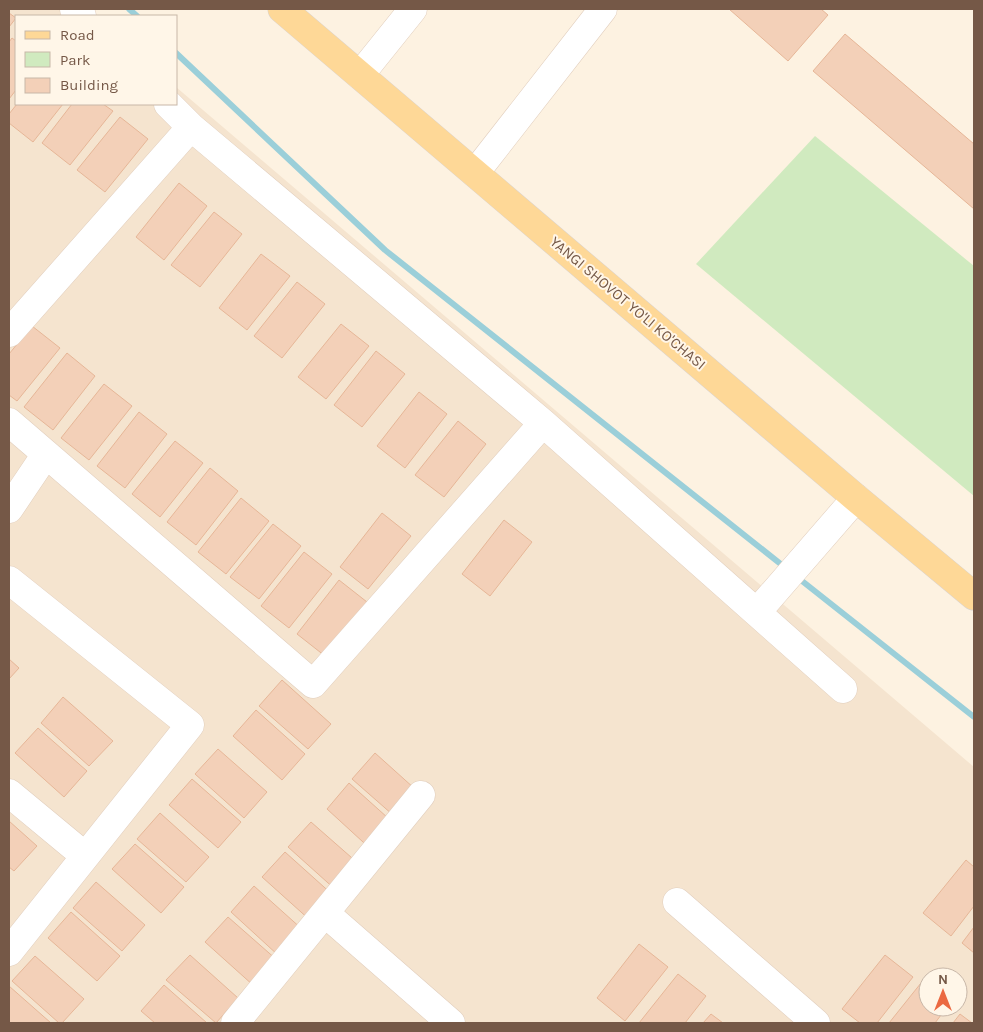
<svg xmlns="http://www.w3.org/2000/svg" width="983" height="1032" viewBox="0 0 983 1032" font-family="Karla,sans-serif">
<rect width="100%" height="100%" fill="#fdf2e1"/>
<!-- residential -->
<path fill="#f5e4cf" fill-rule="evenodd" d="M9,9H85L94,16H16V104H176V87L974,767V1023H9ZM928,977H958V1007H928Z"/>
<!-- green -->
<path fill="#d0eabf" d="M815,136L974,266V496L696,264Z"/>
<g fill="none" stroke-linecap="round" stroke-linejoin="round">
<!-- stream -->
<path stroke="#9bcfd9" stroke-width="6" d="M129,9L137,16
M176,53L385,250L787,569
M797,577L974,717"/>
</g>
<!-- building -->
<path fill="#f3d0b8" stroke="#e6b697" d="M729,9H821L828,15L788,61Z
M9,13L16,18L9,27Z
M845,34L974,144V209L813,71Z
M12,38L16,41V90L9,99V42Z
M17,104H63L33,142L9,123V114Z
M72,104H103L113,111L70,165L42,143Z
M120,117L148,139L105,192L77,170Z
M179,183L207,206L164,260L136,237Z
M214,212L242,234L200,287L171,265Z
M261,254L290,276L247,330L219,308Z
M297,282L325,304L282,358L254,336Z
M341,324L369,346L326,399L298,377Z
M32,326L60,348L17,401L9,395V354Z
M376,351L405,374L362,427L334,405Z
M67,353L95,376L53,430L24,407Z
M104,384L132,406L89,460L61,438Z
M419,392L447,414L405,468L377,446Z
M139,412L167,434L125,488L97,466Z
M458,421L486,444L444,497L415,475Z
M175,441L203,463L160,517L132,494Z
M210,468L238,491L196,545L167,522Z
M241,498L269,521L226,574L198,552Z
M382,513L411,536L368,589L340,567Z
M504,520L532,542L490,596L462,574Z
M273,524L301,546L259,599L230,577Z
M304,552L332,574L289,628L261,606Z
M339,580L367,602L325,656L297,634Z
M9,659L19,668L9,679Z
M282,680L331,724L308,749L259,706Z
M63,697L113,741L89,766L41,723Z
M256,710L305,754L282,780L233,736Z
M38,728L87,771L64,797L15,753Z
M218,749L267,792L244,818L195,774Z
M375,753L424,797L401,822L352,779Z
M192,779L241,822L218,848L169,805Z
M349,783L398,827L375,853L327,809Z
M160,813L209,857L186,882L137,839Z
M9,821L37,846L14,871L9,867Z
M311,822L360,865L337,891L288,847Z
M135,844L184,887L161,913L112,869Z
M285,852L334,896L311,921L262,877Z
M966,860L974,867V906L951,936L923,913Z
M96,882L145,925L122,951L73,908Z
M254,886L303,930L279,956L231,912Z
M71,912L120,956L97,981L48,938Z
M228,917L277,960L254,986L205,942Z
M974,927V953L962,943Z
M639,944L668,967L625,1021L597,998Z
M190,955L238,998L216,1023L166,980Z
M885,955L913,977L877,1023H860L842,1009Z
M35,956L84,999L62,1023H59L12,981Z
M678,974L706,996L685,1023H639Z
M921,983L928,989V1007H947L935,1023H889Z
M164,985L207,1023H155L141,1011Z
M9,986L51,1023H9Z
M711,1014L723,1023H703Z
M960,1014L972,1023H953Z"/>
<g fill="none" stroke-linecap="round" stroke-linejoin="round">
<!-- minor casing -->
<g stroke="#e1cebd" stroke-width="29">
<path id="minor" d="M74,9L82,16
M360,75L413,9
M168,104L191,127L543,423L843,689
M475,173L603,9
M9,333L191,127
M9,422L313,684L543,423
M9,509L46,454
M9,580L190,725L9,952
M757,612L856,498
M9,793L85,856
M677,902L816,1023
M325,913L451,1023
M235,1023L421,795"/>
</g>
<!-- major casing -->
<g stroke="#dbd4cf" stroke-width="29">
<path id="major" d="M282,9L856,498L974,596"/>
</g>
<!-- minor -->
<use href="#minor" stroke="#fff" stroke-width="28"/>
<!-- major -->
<use href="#major" stroke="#fed897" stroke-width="28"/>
</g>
<g text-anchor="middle" stroke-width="4" stroke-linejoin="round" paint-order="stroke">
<!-- street labels -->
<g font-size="15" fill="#755847" stroke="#fff6e8">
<text transform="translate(628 303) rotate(40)" y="5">YANGI SHOVOT YO'LI KO'CHASI</text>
</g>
</g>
<!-- border -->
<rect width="983" height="1032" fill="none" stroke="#755847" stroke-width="20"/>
<!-- legend -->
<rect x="15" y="15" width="162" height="90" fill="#fff6e8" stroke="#c8b7a8"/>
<rect x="25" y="31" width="25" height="8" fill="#fed897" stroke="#c8b7a8"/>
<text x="60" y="40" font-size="15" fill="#755847">Road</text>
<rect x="25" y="52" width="25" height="15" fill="#d0eabf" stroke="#c8b7a8"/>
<text x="60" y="65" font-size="15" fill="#755847">Park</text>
<rect x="25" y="78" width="25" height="15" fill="#f3d0b8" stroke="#c8b7a8"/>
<text x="60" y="90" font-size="15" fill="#755847">Building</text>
<!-- north arrow -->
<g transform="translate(943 992)"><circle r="24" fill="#fff6e8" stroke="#c8b7a8"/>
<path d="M0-4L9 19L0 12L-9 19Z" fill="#eb6941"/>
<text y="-8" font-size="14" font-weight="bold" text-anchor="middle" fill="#755847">N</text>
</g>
</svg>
